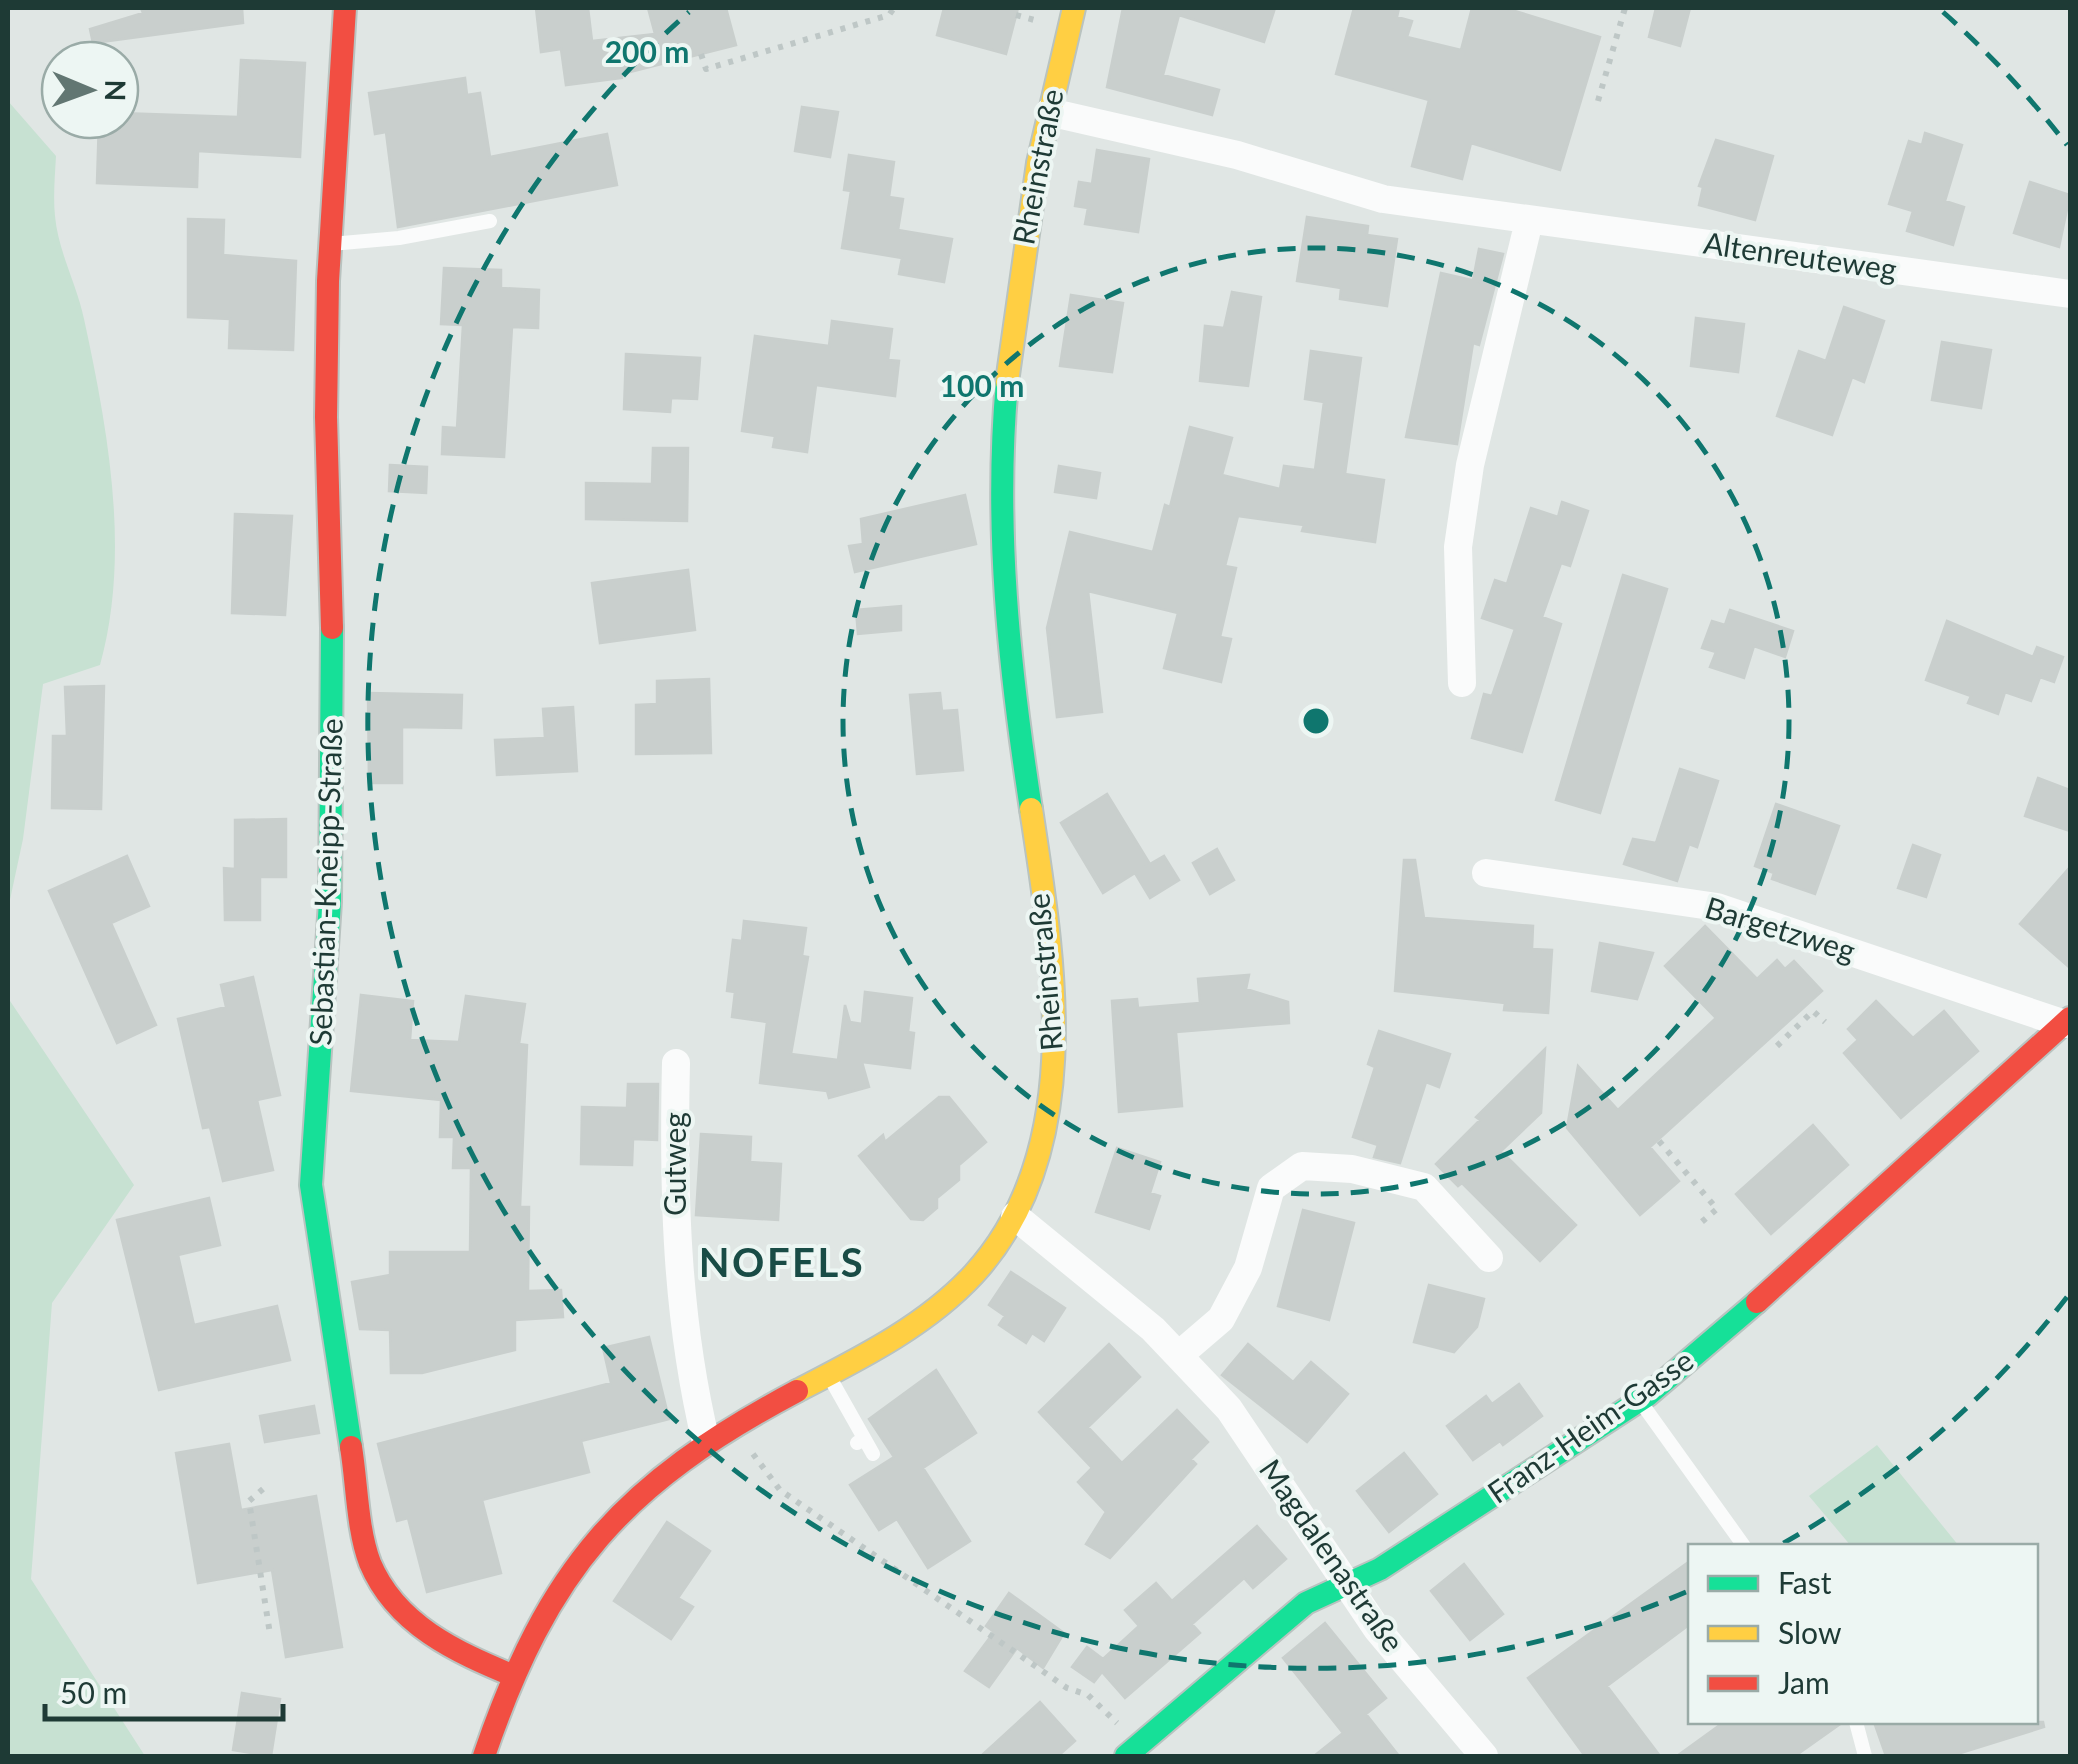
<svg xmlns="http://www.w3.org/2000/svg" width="2078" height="1764" viewBox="0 0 2078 1764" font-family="Lato,sans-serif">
<rect width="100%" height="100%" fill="#e0e6e4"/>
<!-- green -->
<path fill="#c7e1d2" d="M8,101L56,156C55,175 53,197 55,216C58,251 77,285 84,319C108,430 131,554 100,665L43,684L23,839L8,909Z
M8,998L134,1185L52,1303L31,1579L145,1756H8Z
M1877,1445L1959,1546H1851L1809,1496Z"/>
<!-- building -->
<path fill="#c9cfcd" stroke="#c9cfcd" stroke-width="2.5" d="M141,8H242L243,23L93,43L90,29L143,13Z
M536,8H588L592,41L655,34L648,8H726L736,45L622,74V78L566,85L561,49L541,52Z
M944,8H1018L1006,54L937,35Z
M1123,8H1275L1264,42L1179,15L1163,75L1219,90L1212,115L1107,87Z
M1354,8H1399L1397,17L1412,21L1407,37L1461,50L1472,8H1505L1600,37L1560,170L1471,143L1462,179L1412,166L1429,100L1336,74Z
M1656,8H1690L1680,46L1649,37Z
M241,60L305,63L300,157L198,151L197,187L97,183L99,120H120V113L238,117Z
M465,78L467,95L480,93L490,157L607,134L617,185L398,227L386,132L375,134L369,93Z
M802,107L838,112L830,157L795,151Z
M1925,133L1962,145L1945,201L1964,207L1953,245L1907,231L1913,211L1889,204L1909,141L1922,145Z
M1716,140L1773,156L1755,220L1699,205L1703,187L1699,186Z
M1097,150L1149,159L1138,232L1085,224L1088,208L1075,206L1079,182L1092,184Z
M849,155L894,162L889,197L903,199L898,230L952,239L944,282L899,274L902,258L842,248L851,191L844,190Z
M2030,182L2070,195L2059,247L2014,233Z
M1307,217L1368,226L1367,235L1397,239L1387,306L1340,299L1341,288L1297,281Z
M188,219L224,220L223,255L296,261L293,350L229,348L230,319L188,317Z
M1479,249L1503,254L1479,345L1473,343L1457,444L1406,437L1441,273L1485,283L1473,280Z
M444,268L501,270V288L539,290L538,328L512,327L504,457L442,454L443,427L457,428L463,325L441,324Z
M1232,292L1261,297L1248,386L1200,381L1205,326L1224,328Z
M1071,295L1123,303L1112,372L1060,366Z
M1844,307L1884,321L1864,382L1852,377L1832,435L1777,416L1799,351L1826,361Z
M1696,318L1744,324L1738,372L1691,366Z
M832,321L892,329L888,360L899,361L895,396L816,385L807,452L773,447L775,436L742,431L755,336L829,346Z
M1942,342L1991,350L1981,408L1932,400Z
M1311,351L1361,358L1345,474L1384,480L1375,542L1302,531L1304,525L1238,516L1225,566L1236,568L1220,637L1231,639L1221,682L1164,668L1178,613L1088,591L1102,712L1057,717L1047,628L1070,532L1153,552L1165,505L1170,507L1190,427L1232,438L1222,475L1280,489L1284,466L1315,470L1324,402L1305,399Z
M626,354L700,358L697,399L671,398L670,412L624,409Z
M653,448H688L687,521L586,519V483L652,484Z
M390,465L427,467L426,493L389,491Z
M1059,466L1100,473L1096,498L1055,492Z
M965,495L976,544L855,572L849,546L863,544L861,519Z
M1562,502L1588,511L1570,566L1561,563L1542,617L1561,624L1522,752L1472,738L1484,694L1492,696L1515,629L1482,618L1495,580L1507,584L1531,508L1558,517Z
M235,514L292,516L285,615L232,613Z
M688,570L695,630L600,643L592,583Z
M1623,575L1667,589L1600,813L1556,800Z
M901,606V630L858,634L856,610Z
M1730,610L1793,631L1785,657L1754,646L1744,678L1710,667L1716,652L1702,648L1712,621L1725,625Z
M1947,621L2033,657L2037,647L2063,657L2054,682L2040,677L2031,701L2005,692L1998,714L1968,703L1971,696L1926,680Z
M709,679L711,753L636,754V705L657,704V681Z
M104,686L101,809L52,808L53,736H67L65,687Z
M368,693L462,695L461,728L402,727V783H369Z
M940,693L942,711L957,710L963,770L917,774L910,695Z
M573,707L577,771L497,775L495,740L545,738L543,709Z
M1680,769L1718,781L1697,847L1689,844L1677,881L1624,864L1633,839L1656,843Z
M2038,778L2070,790V831L2025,816Z
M1107,794L1150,864L1143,868L1164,856L1179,880L1150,898L1135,873L1103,893L1061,823Z
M1776,804L1839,826L1815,894L1772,879L1774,873L1755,866Z
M286,819V877H260V920H225L224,868L235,869V820Z
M1913,845L1940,855L1926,897L1898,888Z
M1217,849L1234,880L1210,894L1193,863Z
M127,856L149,906L111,923L156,1025L117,1043L49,891Z
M1404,860H1415L1424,918L1533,926L1532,949L1552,950L1548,1013L1504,1010L1505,1003L1395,991Z
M2070,867V968L2020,924Z
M744,921L806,928L802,956L808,957L791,1054L838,1060L845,1005L850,1022L862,1024L865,992L912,998L908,1032L914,1033L910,1068L862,1062L869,1087L829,1098L827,1091L760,1083L767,1022L732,1017L735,992L727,991L733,940L742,941Z
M1705,926L1757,979L1777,960L1785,969L1794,961L1822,991L1650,1147L1679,1181L1640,1215L1567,1128L1578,1066L1618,1110L1716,1018L1665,966Z
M1600,943L1653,953L1637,999L1592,991Z
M1249,975L1246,989L1288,1002L1289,1023L1176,1032L1182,1106L1119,1112L1112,1001L1137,999L1138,1008L1200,1003L1198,979Z
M253,977L280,1095L257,1100L273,1170L223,1181L210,1127L203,1128L178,1019L226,1007L221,985Z
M361,995L413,1001L410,1040L459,1042L466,996L525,1004L519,1044L527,1045L520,1207H529L528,1291L561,1290L563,1317L515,1320V1350L422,1373H391L390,1330L360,1329L352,1282L390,1275V1252H470L471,1168H453L454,1137H440L441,1100L351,1091Z
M1876,1001L1913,1038L1944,1011L1978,1051L1901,1118L1844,1053L1858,1040L1848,1029Z
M1379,1031L1450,1054L1439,1087L1426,1082L1400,1163L1374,1157L1378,1145L1353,1137L1375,1067L1368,1064Z
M1545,1049L1541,1113L1501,1151L1576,1225L1540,1261L1462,1183L1458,1186L1436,1164L1480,1120L1476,1117Z
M628,1084H658L657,1140L633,1139L632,1165L581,1164L582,1107L627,1108Z
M939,1097H949L986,1142L959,1165V1180L937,1198V1208L923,1220L911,1219L859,1156L883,1135L885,1142Z
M1813,1125L1848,1165L1771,1234L1736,1194Z
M701,1134L751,1137L750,1162L781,1164L778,1220L696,1215Z
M1117,1148L1160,1162L1150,1193L1160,1196L1149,1229L1096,1212Z
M209,1198L220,1245L178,1255L194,1325L277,1306L290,1360L159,1390L117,1220Z
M1303,1210L1354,1223L1329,1320L1278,1306Z
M1011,1272L1065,1308L1044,1341L1032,1333L1026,1343L999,1325L1005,1316L989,1305Z
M1429,1285L1484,1299L1477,1327L1454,1352L1414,1342Z
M649,1337L669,1419L581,1441L589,1472L482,1500L501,1573L427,1592L408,1518L397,1521L378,1444L611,1383L603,1348Z
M1109,1344L1140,1377L1088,1427L1122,1463L1177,1410L1208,1442L1191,1459L1196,1464L1110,1558L1086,1544L1106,1512L1078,1482L1092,1468L1039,1412Z
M1248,1344L1293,1382L1311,1362L1348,1394L1307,1442L1222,1375Z
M936,1370L976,1433L923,1468L970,1541L928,1568L897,1519L879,1530L850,1485L894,1457L869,1419Z
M1519,1384L1542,1416L1503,1445L1500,1441L1473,1460L1447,1426L1486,1396L1492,1404Z
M314,1406L319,1433L265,1442L260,1416Z
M229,1444L241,1510L316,1496L342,1647L286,1657L272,1570L198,1583L176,1453Z
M1404,1453L1437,1494L1389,1532L1357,1491Z
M667,1522L710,1551L678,1598L693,1607L671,1639L614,1601Z
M1257,1526L1286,1559L1253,1588L1244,1578L1192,1624L1200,1633L1125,1698L1102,1672L1094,1682L1072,1667L1087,1647L1103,1659L1139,1626L1125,1610L1156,1583L1172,1601Z
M1690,1561V1624L1607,1686L1660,1756H1585L1528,1678Z
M1464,1564L1503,1614L1470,1640L1431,1591Z
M1009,1593L1064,1633L1043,1668L1017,1648L989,1687L965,1671L994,1632L986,1626Z
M1325,1623L1386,1698L1366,1714L1399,1756H1314L1343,1733L1283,1658Z
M242,1693L280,1699L271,1756L233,1750Z
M1040,1702L1075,1741L1058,1756H981Z
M1724,1722H1843L1795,1756H1677Z
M1874,1722H2043L2044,1727L1951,1756H1886Z"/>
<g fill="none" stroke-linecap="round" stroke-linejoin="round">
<!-- fast casing -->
<g stroke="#b9c3c0" stroke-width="26">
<path id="fast" d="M1007,382C994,526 1009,667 1031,809
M332,628L330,902L311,1185L351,1447
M1126,1756L1306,1603L1380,1569L1648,1395L1757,1302"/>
</g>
<!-- slow casing -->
<g stroke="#b9c3c0" stroke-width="26">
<path id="slow" d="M1007,382L1038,163L1074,8
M797,1391C859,1359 926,1326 974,1274C1087,1150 1054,960 1031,809"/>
</g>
<!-- jam casing -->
<g stroke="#b9c3c0" stroke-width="26">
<path id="jam" d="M332,628L326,417L328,281L345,8
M1757,1302L2070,1018
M351,1447C357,1483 357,1529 370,1563C396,1625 456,1652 514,1676
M484,1756C548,1568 622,1484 797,1391"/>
</g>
<!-- path -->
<path stroke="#bec7c6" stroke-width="6" stroke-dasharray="5 8" stroke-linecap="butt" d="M1016,15L1038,21
M701,54L706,69L889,15L894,8
M1598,101L1625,8
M1777,1046L1813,1011L1825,1022
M1659,1141L1717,1209L1698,1225
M753,1454L780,1490L1067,1688L1088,1695L1117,1723
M263,1489L249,1501L270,1634"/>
<!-- lane -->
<path stroke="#fafbfb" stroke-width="14" d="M331,244L399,238L490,221
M829,1376L864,1438L857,1443
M1640,1401L1744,1546
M864,1438L873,1454
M1856,1722L1865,1756"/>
<!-- street -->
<path stroke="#fafbfb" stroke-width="28" d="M1049,112L1237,155L1383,199L2070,294
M1462,683L1458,547L1470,465L1529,221
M1486,873L1717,907L2065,1024
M676,1063C673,1192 676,1317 706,1442
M1015,1216L1153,1329L1229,1409L1377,1629L1484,1756
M1179,1355L1221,1319L1248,1268L1271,1188L1302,1166L1352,1169L1424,1187L1489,1258"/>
<!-- fast -->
<use href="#fast" stroke="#16e098" stroke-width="22"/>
<!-- slow -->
<use href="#slow" stroke="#ffcf43" stroke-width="22"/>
<!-- jam -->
<use href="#jam" stroke="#f24e42" stroke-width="22"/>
</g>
<!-- distance rings -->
<g fill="none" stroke="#0f766e" stroke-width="5" stroke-dasharray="18 12">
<circle cx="1316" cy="721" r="473"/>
<path d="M2067 1297A946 946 0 0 1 1782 1544M1686 1592A946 946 0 0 1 689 12M1943 12A946 946 0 0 1 2067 145"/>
</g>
<g text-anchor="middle" stroke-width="8" stroke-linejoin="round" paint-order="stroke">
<!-- street labels -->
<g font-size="30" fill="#1e3a35" stroke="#edf6f3">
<text transform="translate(1039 167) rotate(-79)" y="10">Rheinstraße</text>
<text transform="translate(1800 257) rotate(8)" y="10">Altenreuteweg</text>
<text transform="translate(327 882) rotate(-88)" y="10">Sebastian-Kneipp-Straße</text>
<text transform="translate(1780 930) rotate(17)" y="10">Bargetzweg</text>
<text transform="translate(1046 972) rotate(-95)" y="10">Rheinstraße</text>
<text transform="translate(676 1164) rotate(-90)" y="10">Gutweg</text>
<text transform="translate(1591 1427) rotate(-35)" y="10">Franz-Heim-Gasse</text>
<text transform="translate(1331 1556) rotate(55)" y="10">Magdalenastraße</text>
</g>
<!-- district labels -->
<g font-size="40" font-weight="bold" letter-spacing="2.5" fill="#194c46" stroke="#edf6f3">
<text x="782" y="1277">NOFELS</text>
</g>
</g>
<circle cx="1316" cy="721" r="15" fill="#0f766e" stroke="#edf6f3" stroke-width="5"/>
<g font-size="30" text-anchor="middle" font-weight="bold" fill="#0f766e" stroke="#edf6f3" stroke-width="8" stroke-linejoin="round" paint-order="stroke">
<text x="647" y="63">200 m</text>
<text x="982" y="397">100 m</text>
</g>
<!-- border -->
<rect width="2078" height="1764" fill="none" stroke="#1e3a35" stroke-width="20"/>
<!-- legend -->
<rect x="1688" y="1544" width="350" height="180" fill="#edf6f3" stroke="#9aaba7" stroke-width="2.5"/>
<rect x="1708" y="1576" width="50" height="15" fill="#16e098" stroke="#9aaba7" stroke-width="2.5"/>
<text x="1778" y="1594" font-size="30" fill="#1e3a35">Fast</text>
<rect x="1708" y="1626" width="50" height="15" fill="#ffcf43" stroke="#9aaba7" stroke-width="2.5"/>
<text x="1778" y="1644" font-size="30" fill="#1e3a35">Slow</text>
<rect x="1708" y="1676" width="50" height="15" fill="#f24e42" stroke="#9aaba7" stroke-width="2.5"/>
<text x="1778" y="1694" font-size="30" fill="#1e3a35">Jam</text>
<!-- north arrow -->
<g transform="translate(90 90) rotate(91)"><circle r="48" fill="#edf6f3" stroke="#9aaba7" stroke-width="2.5"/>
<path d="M0-8L18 38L0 25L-18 38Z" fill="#627672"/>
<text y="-15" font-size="28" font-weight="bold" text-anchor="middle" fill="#1e3a35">N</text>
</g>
<!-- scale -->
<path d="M45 1704v15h238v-15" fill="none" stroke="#1e3a35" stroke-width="5"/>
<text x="60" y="1704" font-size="30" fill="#1e3a35" stroke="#edf6f3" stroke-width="8" paint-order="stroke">50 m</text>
</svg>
